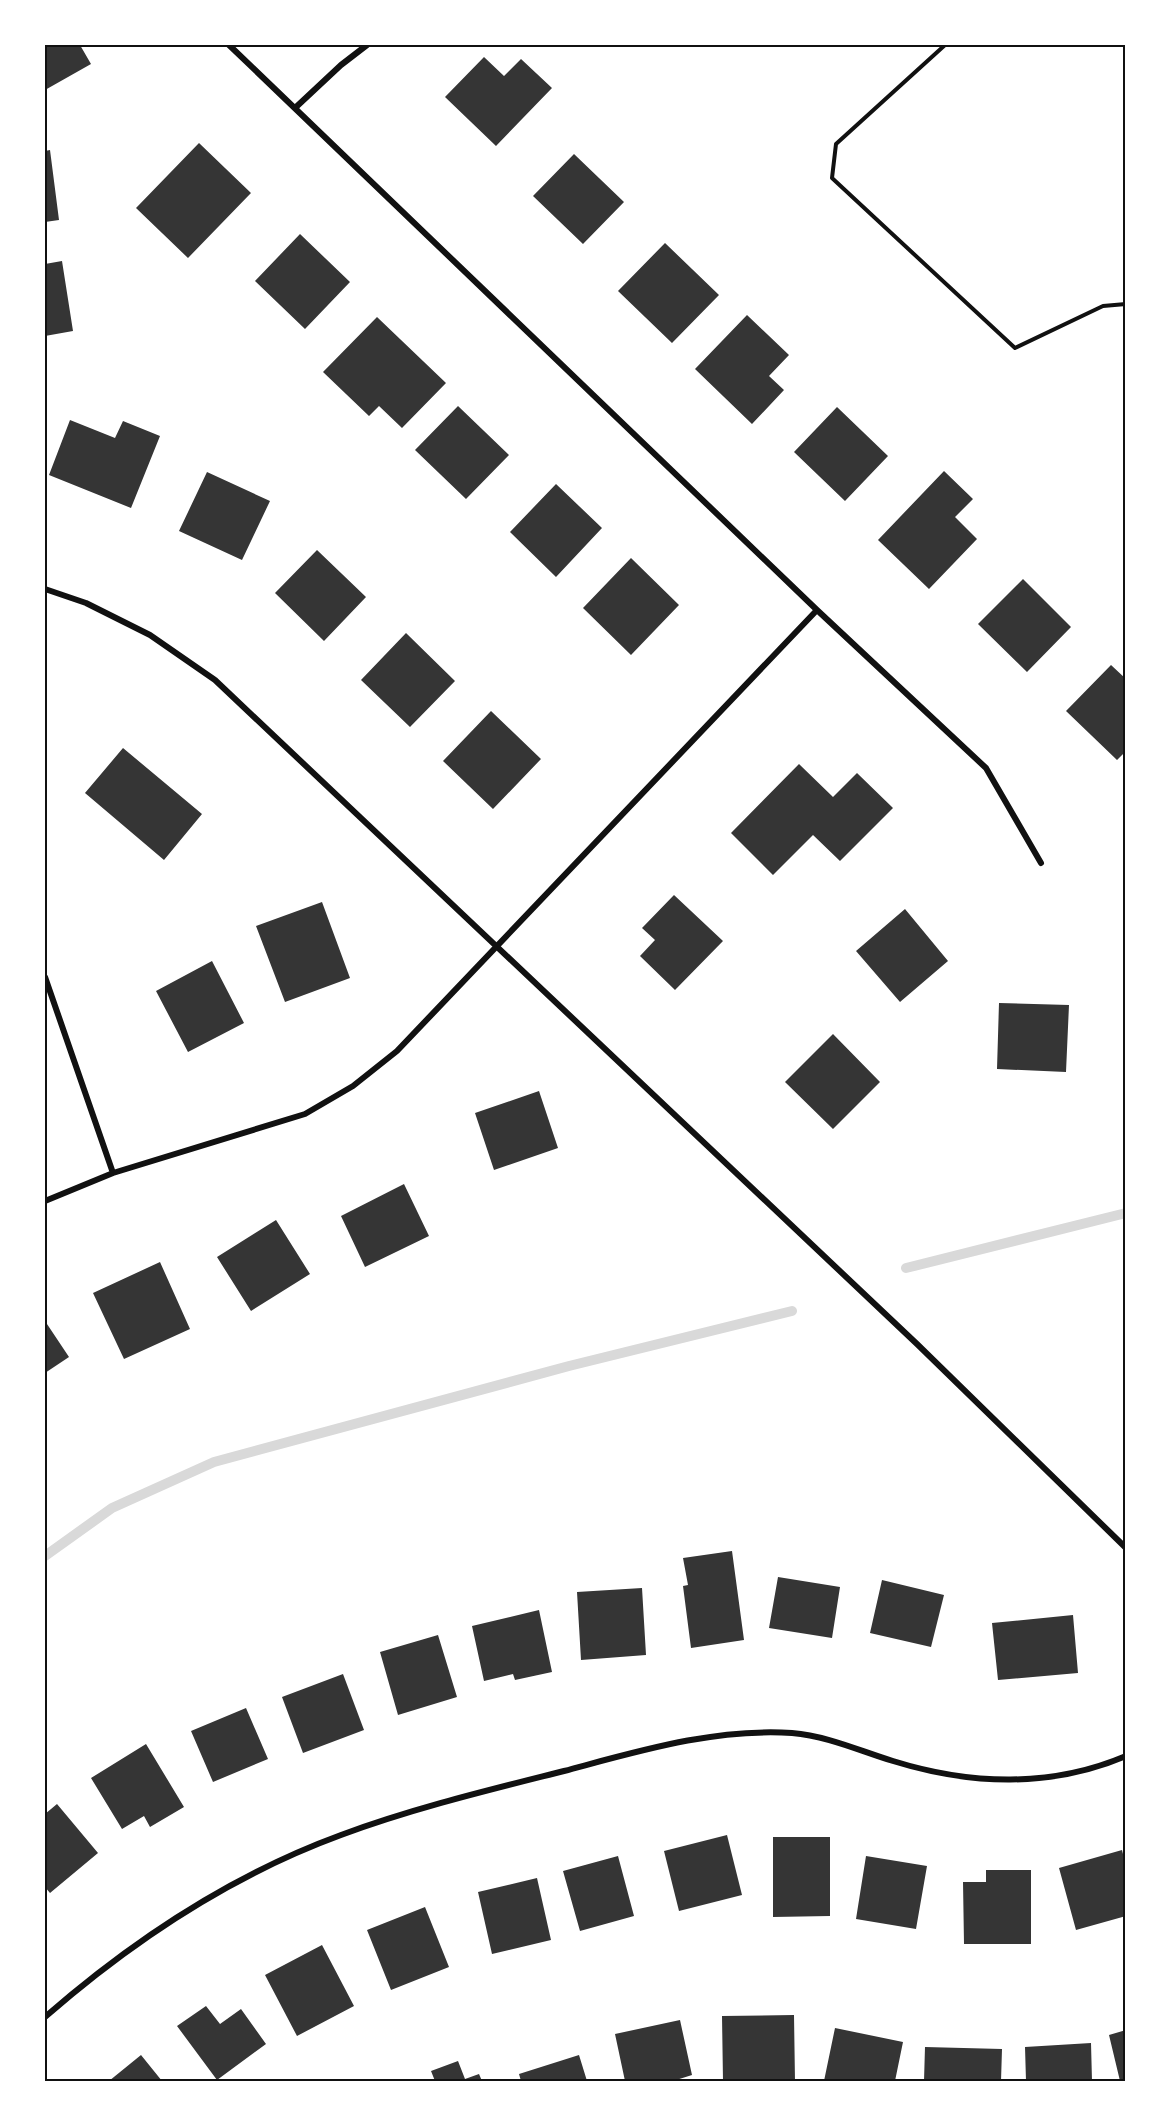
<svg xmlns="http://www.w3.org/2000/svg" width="1171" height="2126" viewBox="0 0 1171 2126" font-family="Karla,sans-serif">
<rect width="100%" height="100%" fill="#fff"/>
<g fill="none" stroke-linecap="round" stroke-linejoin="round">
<!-- stream -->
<path stroke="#d9d9d9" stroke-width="10" d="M906,1268L1126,1213
M45,1556L112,1508L214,1462L569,1366L792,1311"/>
</g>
<!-- building -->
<path fill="#353535" d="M45,45H80L91,64L45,90Z
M484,57L504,76L521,59L552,88L496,146L445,97Z
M199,143L251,193L188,258L136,208Z
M50,150L59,220L45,222V151Z
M574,154L624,202L583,244L533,196Z
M300,234L350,282L305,329L255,281Z
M665,243L719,295L672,343L618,291Z
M62,261L73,331L45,336V264Z
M747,315L789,355L769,376L784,390L752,424L695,369Z
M377,317L446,383L402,428L379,406L369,416L323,372Z
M458,406L509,455L466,499L415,450Z
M837,407L888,456L845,501L794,452Z
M70,420L115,438L123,421L160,436L131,508L49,475Z
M944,471L973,499L955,517L977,539L929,589L878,540Z
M207,472L270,501L242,560L179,531Z
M556,484L602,528L556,577L510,532Z
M317,550L366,597L324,641L275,593Z
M631,558L679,605L631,655L583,608Z
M1023,579L1071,627L1027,672L978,624Z
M406,633L455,681L410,727L361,680Z
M1111,665L1126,679V751L1117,760L1066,711Z
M491,711L541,759L493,809L443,761Z
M123,748L202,814L164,860L85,793Z
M799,764L833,797L857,773L893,808L840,861L813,835L773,875L731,833Z
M674,895L723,941L675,990L640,956L655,940L642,928Z
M322,902L350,978L285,1002L256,926Z
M905,909L948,961L900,1002L856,951Z
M212,961L244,1023L188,1052L156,991Z
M999,1003L1069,1005L1066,1072L997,1069Z
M833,1034L880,1082L833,1129L785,1082Z
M539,1091L558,1148L494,1170L475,1113Z
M404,1184L429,1236L365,1267L341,1216Z
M276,1220L310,1274L251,1311L217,1257Z
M160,1262L190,1329L124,1359L93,1293Z
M45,1321L69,1357L45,1373Z
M732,1551L744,1640L691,1648L683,1586L688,1585L683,1558Z
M778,1577L840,1587L832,1638L769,1628Z
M882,1580L944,1595L931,1647L870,1633Z
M642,1588L646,1655L581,1660L577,1592Z
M539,1610L552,1672L515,1680L513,1674L484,1681L472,1626Z
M1073,1615L1078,1673L998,1680L992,1623Z
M438,1635L457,1697L398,1715L380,1652Z
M343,1674L364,1730L303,1753L282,1697Z
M246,1708L268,1759L213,1782L191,1731Z
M146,1744L184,1807L150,1827L144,1816L122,1829L91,1778Z
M57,1804L98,1853L50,1893L45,1887V1814Z
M727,1835L742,1895L679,1911L664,1851Z
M773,1837H830V1916L773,1917Z
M1122,1850L1126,1866V1916L1076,1930L1059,1868Z
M618,1856L634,1916L580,1931L563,1871Z
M866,1856L927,1866L916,1929L856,1919Z
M986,1870H1031V1944H964L963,1882H986Z
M537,1878L551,1940L492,1954L478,1892Z
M425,1907L449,1967L391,1990L367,1930Z
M322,1945L354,2006L297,2036L265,1975Z
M206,2006L220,2024L241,2009L266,2044L217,2080L177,2026Z
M794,2015L795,2081H723L722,2016Z
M680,2020L692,2075L673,2081H625L615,2034Z
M835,2028L903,2042L895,2081H824Z
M1126,2030V2081H1120L1109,2035Z
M1091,2043L1092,2081H1026L1025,2047Z
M925,2047L1002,2049L1001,2081H924Z
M141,2055L162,2081H109Z
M579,2055L587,2081H521L519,2074Z
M458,2061L465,2079L479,2074L482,2081H435L431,2071Z"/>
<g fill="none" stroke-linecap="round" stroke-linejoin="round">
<!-- path -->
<path stroke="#111" stroke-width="4" d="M945,45L836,144L832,178L1015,348L1103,306L1126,304"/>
<!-- minor -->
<path stroke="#111" stroke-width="6" d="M229,45L817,610L986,768L1041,863
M295,108L341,65L367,45
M45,589L86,603L150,635L215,680L917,1344L1126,1548
M45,977L113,1173
M45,1201L113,1173L305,1114L353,1086L397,1051L817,610
M45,2017C132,1941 232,1875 341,1835C414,1808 489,1790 564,1771C639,1751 714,1728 792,1733C828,1736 860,1751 893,1761C970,1785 1051,1788 1126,1756"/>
</g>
<!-- border -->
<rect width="1171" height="2126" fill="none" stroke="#ffffff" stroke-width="93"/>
<rect x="46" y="46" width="1078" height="2034" fill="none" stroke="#111" stroke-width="2"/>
</svg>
